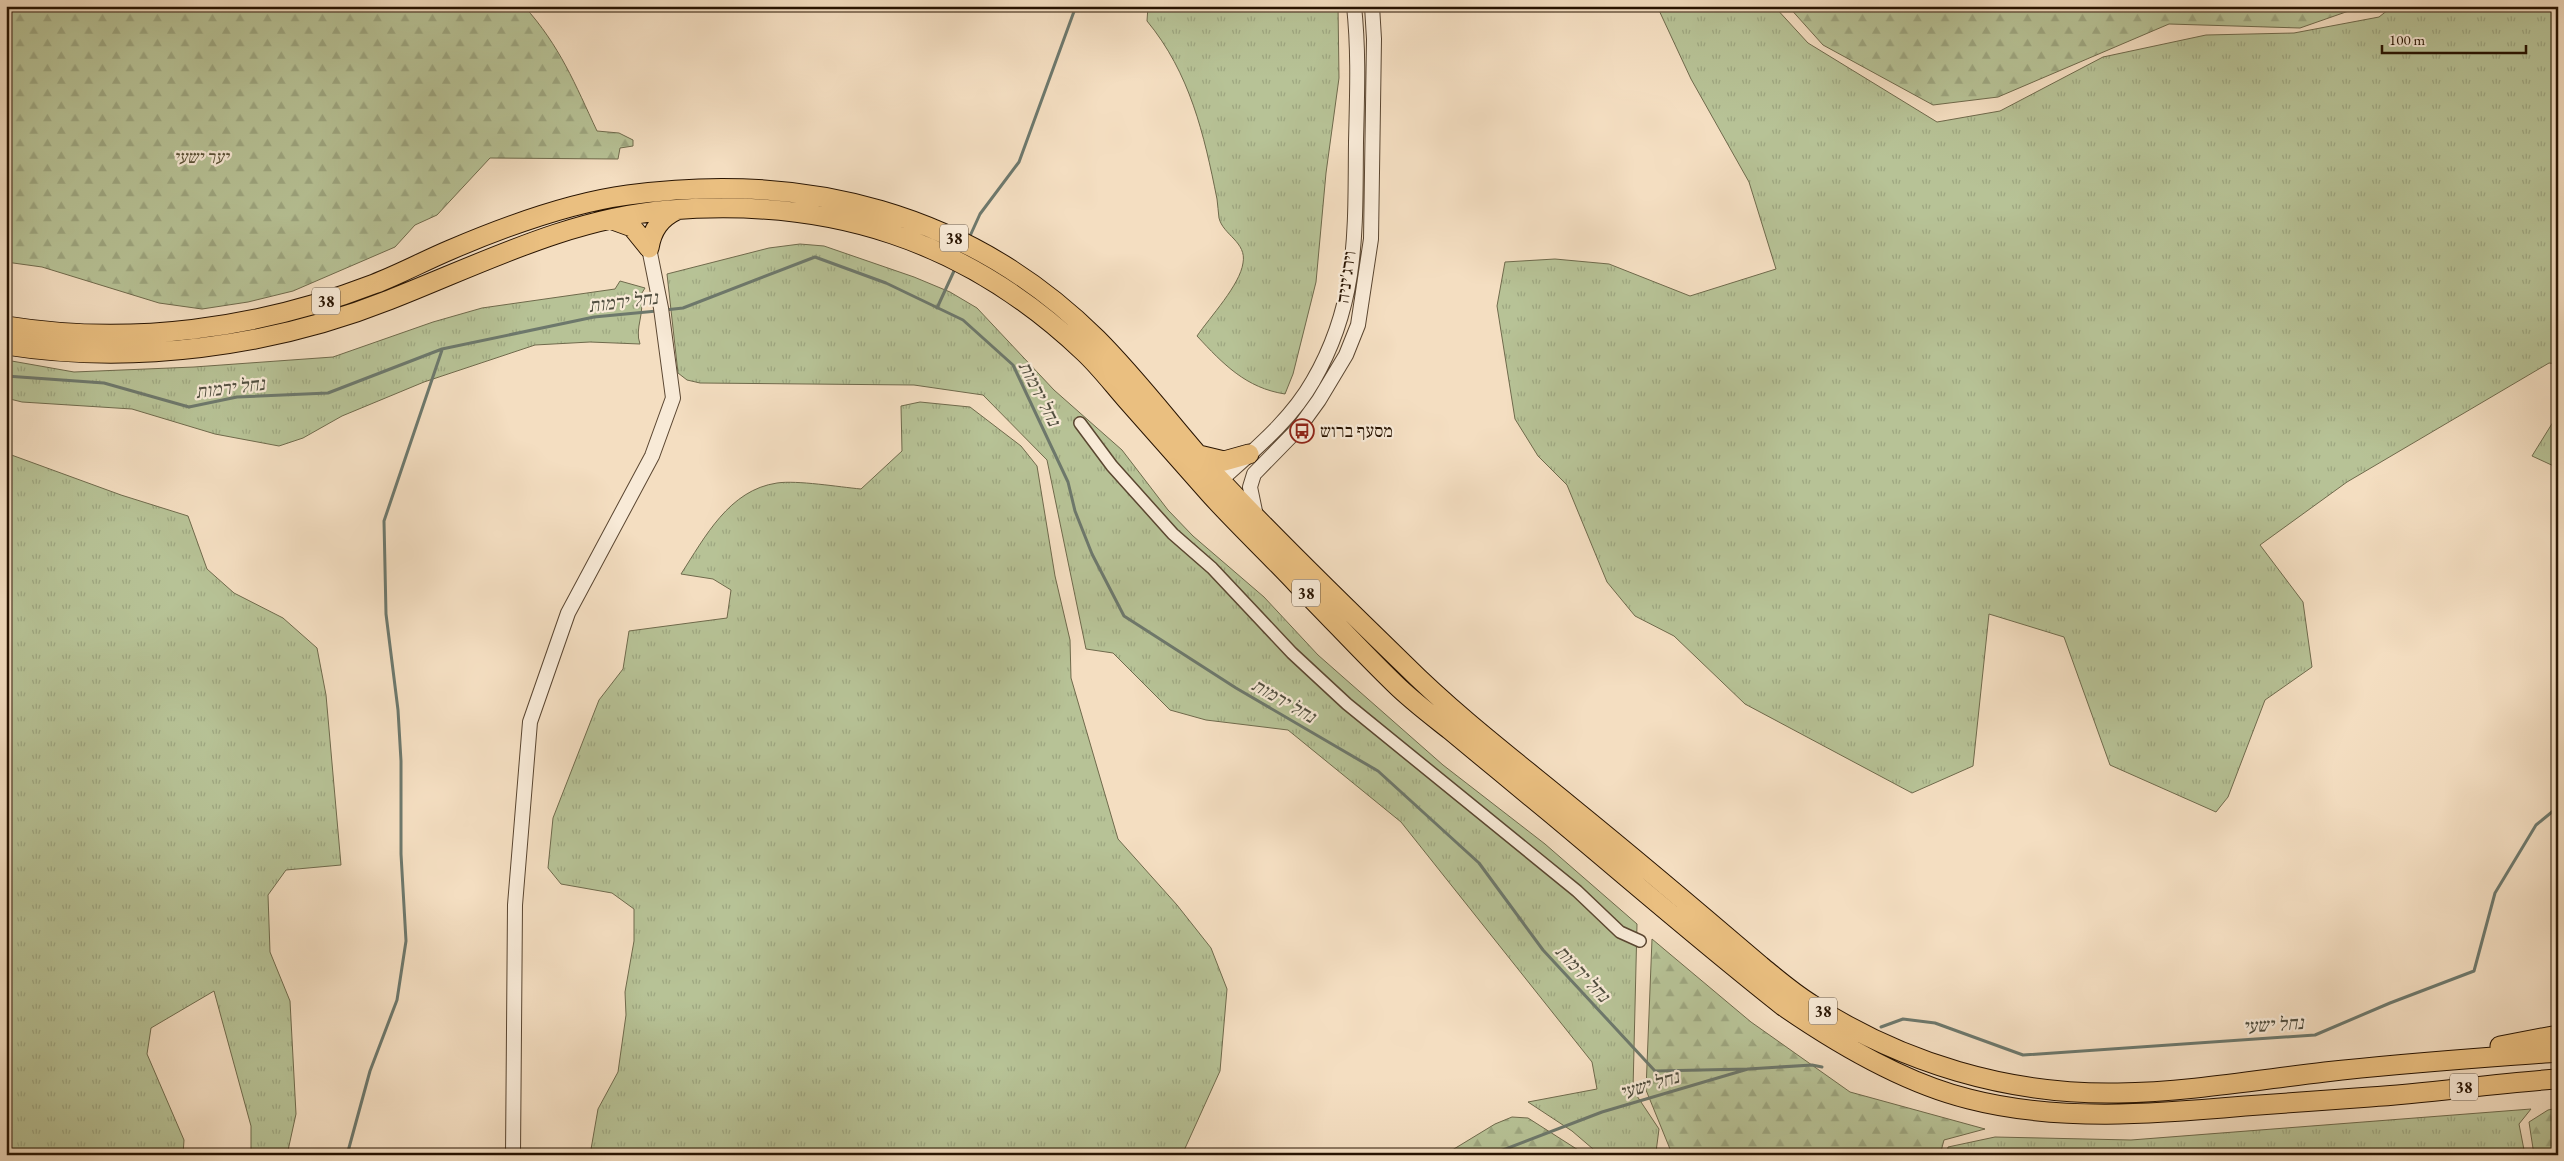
<svg xmlns="http://www.w3.org/2000/svg" width="2564" height="1161" viewBox="0 0 2564 1161" font-family="'EB Garamond','Frank Ruhl Libre',serif">
<defs>
<pattern id="grass-tufts" width="24" height="20" patternUnits="userSpaceOnUse" patternTransform="scale(1.25)"><rect width="24" height="20" fill="#b7c296"/><path d="M3 7l-1-3M5 7V3M7 7l1-3M15 17l-1-3M17 17v-4M19 17l1-3" fill="none" stroke="#9da680"/></pattern>
<pattern id="forest-firs" width="22" height="20" patternUnits="userSpaceOnUse" patternTransform="scale(1.25)"><rect width="22" height="20" fill="#b7c296"/><path d="M5 1l3.5 6h-7zM16 11l3.5 6h-7z" fill="#9da680"/></pattern>
</defs>
<rect width="100%" height="100%" fill="#f4dec1"/>
<filter id="stains"><feTurbulence type="fractalNoise" baseFrequency=".004" numOctaves="4"/><feColorMatrix values="0 0 0 0 .2 0 0 0 0 .09 0 0 0 0 .02 0 0 0 .5 -.17"/></filter>
<radialGradient id="worn" r=".72"><stop offset=".6" stop-color="#630" stop-opacity="0"/><stop offset="1" stop-color="#630" stop-opacity=".3"/></radialGradient>
<!-- grass -->
<path fill="url(#grass-tufts)" stroke="#6f6a4c" d="M1148,6H1338L1339,78L1326,173L1316,282L1293,374L1285,394C1246,388 1223,364 1197,336C1210,317 1240,285 1243,263C1247,242 1223,235 1219,218C1218,212 1218,205 1217,199C1204,134 1190,73 1147,21Z
M1657,6H1774L1808,43L1937,122L2000,111L2103,57L2206,35L2294,33L2379,17L2393,6H2558V364L2549,363L2347,482L2260,545L2303,602L2312,667L2265,700L2228,797L2216,812L2110,765L2064,637L1989,614L1973,766L1912,793L1745,704L1674,636L1635,616L1607,582L1567,485L1538,456L1515,419L1497,306L1505,262L1555,259L1609,264L1690,296L1776,269L1749,182L1691,79Z
M800,244L824,246L914,277L950,292L977,308L1054,390L1122,450L1168,510L1193,536L1264,597L1318,655L1443,765L1545,844L1637,924L1633,1090L1659,1129L1656,1152L1653,1155H1600L1572,1131L1528,1102L1597,1089L1592,1062L1401,822L1288,730L1206,720L1170,710L1113,653L1086,649L1047,460L983,395L914,385L700,383L687,380L678,373L667,274L769,248Z
M620,281L645,288L640,296C646,312 634,328 640,344L590,342L535,345L424,382L342,416L303,438L279,446L215,434L132,409L22,402L6,398V360L74,372L194,367L333,357L433,322L482,308L615,289Z
M920,402L970,407L1021,446L1037,466L1055,576L1070,640L1071,678L1118,839L1177,905L1211,948L1227,989L1220,1071L1182,1155H590L598,1109L618,1072L626,1015L625,992L634,941V909L612,893L561,884L548,868L553,818L599,700L623,669L629,631L727,618L731,590L713,579L681,574C705,537 729,490 777,483C797,480 839,487 861,489L902,451L901,406Z
M2558,414V468L2532,456Z
M6,453L121,495L188,516L207,569L234,593L283,618L317,648L326,695L341,865L286,870L268,895L270,952L290,1001L296,1114L287,1155H251V1126L214,991L151,1028L147,1054L184,1140L183,1155H6Z
M2531,1109L2519,1124L2525,1155H1947L1948,1147L1995,1137L2131,1140Z"/>
<!-- forest -->
<path fill="url(#forest-firs)" stroke="#6f6a4c" d="M6,6H524C560,46 575,84 597,131L619,133L633,140V146L620,148L618,159L490,158L437,215L415,225L395,247L293,291L248,302L202,309L159,303L42,267L6,262Z
M1788,6H2363L2300,28L2169,24L1998,97L1933,105L1823,45Z
M1652,939L1751,1022L1850,1092L1985,1129L1944,1140L1940,1155H1667L1670,1149L1646,1090Z
M2558,1108V1155H2534L2529,1122L2548,1110Z
M1512,1117L1528,1118L1586,1155H1444L1495,1124Z"/>
<g fill="none" stroke-linecap="round" stroke-linejoin="round">
<!-- stream -->
<path stroke="#6d786c" stroke-width="3" d="M970,236L980,214L1019,162L1076,6
M937,308L954,271
M665,310L683,308L815,257L886,283L963,320L1013,365L1068,482L1075,511L1092,554L1124,616L1236,688L1378,771L1479,863L1543,950L1655,1071L1748,1069
M6,376L104,383L189,407L237,397L328,393L442,349L594,317L657,311
M1881,1027L1903,1019L1935,1023L2023,1055L2315,1035L2390,1003L2474,971L2495,893L2536,825L2558,807
M347,1155L370,1071L397,1000L406,941L401,854V761L398,710L386,614L384,521L442,350
M1490,1155L1602,1112L1748,1069L1812,1065L1822,1067"/>
<!-- minor casing -->
<g stroke="#5a4631" stroke-width="14">
<path id="minor" d="M1080,423L1112,466L1173,534L1212,568L1292,653L1347,704L1577,891L1620,932L1640,941"/>
</g>
<!-- tertiary casing -->
<g stroke="#5a4631" stroke-width="16">
<path id="tertiary" d="M1217,487L1221,480C1254,450 1291,420 1313,381C1359,302 1355,230 1356,142C1357,97 1359,52 1354,6
M1256,516L1250,487L1254,474L1298,429L1319,400L1346,355L1358,325L1371,239L1374,39L1372,6
M513,1155L515,905L530,722L568,613L652,456L673,398L661,308L649,248"/>
</g>
<!-- trunk casing -->
<g stroke="#271301" stroke-width="21">
<path id="trunk" d="M610,219L632,227L649,248
M649,248C652,230 660,218 677,210
M6,326C130,346 257,329 374,284C400,274 424,261 450,250C506,226 568,203 628,195C804,171 969,212 1097,339C1141,383 1178,434 1220,480C1279,543 1342,604 1404,664C1455,715 1514,760 1570,806C1634,858 1698,912 1761,966C1777,979 1793,993 1811,1004C1902,1063 2009,1095 2118,1093C2187,1092 2257,1080 2325,1072C2403,1063 2480,1058 2558,1052
M6,345C132,365 271,347 389,300C481,264 569,218 669,210C830,197 966,240 1084,352C1099,366 1112,383 1126,399C1154,431 1182,462 1210,494C1238,525 1269,554 1298,585C1330,617 1361,651 1394,683C1411,700 1431,715 1450,730C1483,757 1515,784 1548,811C1626,876 1703,943 1783,1006C1838,1044 1904,1083 1969,1099C2058,1122 2155,1114 2245,1106C2287,1103 2328,1100 2370,1097C2432,1093 2495,1083 2558,1079
M1199,455L1224,461L1249,454
M2500,1046L2558,1035"/>
</g>
<!-- minor -->
<use href="#minor" stroke="#f8ead7" stroke-width="11"/>
<!-- tertiary -->
<use href="#tertiary" stroke="#f8ead7" stroke-width="14"/>
<!-- trunk -->
<use href="#trunk" stroke="#eabf80" stroke-width="19"/>
</g>
<!-- icons -->
<defs>
<g id="bus-ring" transform="scale(1.25)"><circle r="9.5" fill="#f8ead7" stroke="#8f2418" stroke-width="1.5"/><path d="M-5-6H5V4H4V6H2V4H-2V6H-4V4H-5ZM-3.5-4V0h7V-4ZM-3.5 1.2v1.5H-2V1.2ZM2 1.2v1.5H3.5V1.2Z" fill="#8f2418"/></g>
</defs>
<g fill-rule="evenodd">
<use href="#bus-ring" x="1302" y="431"/>
</g>
<g text-anchor="middle" stroke-width="4.5" stroke-linejoin="round" paint-order="stroke">
<!-- shield labels -->
<g fill="#f8ead7" stroke="#665441" stroke-width="1">
<rect x="940" y="224.5" width="28" height="27" rx="4"/>
<rect x="312" y="287.5" width="28" height="27" rx="4"/>
<rect x="1292" y="579.5" width="28" height="27" rx="4"/>
<rect x="1809" y="997.5" width="28" height="27" rx="4"/>
<rect x="2450" y="1073.5" width="28" height="27" rx="4"/>
</g>
<g font-size="16" font-weight="bold" fill="#271301">
<text x="954" y="244">38</text>
<text x="326" y="307">38</text>
<text x="1306" y="599">38</text>
<text x="1823" y="1017">38</text>
<text x="2464" y="1093">38</text>
</g>
<!-- park labels -->
<g font-size="18" font-style="italic" fill="#595035" stroke="#f8ead7">
<text x="201" y="163">יער ישעי</text>
</g>
<!-- street labels -->
<g font-size="18" fill="#271301" stroke="#f8ead7">
<text transform="translate(1346 277) rotate(-82)" y="6">וירג'יניה</text>
</g>
<!-- poi labels -->
<g font-size="18" fill="#271301" stroke="#f8ead7" text-anchor="start">
<text x="1320" y="437">מסעף ברוש</text>
</g>
<!-- water labels -->
<g font-size="19" font-style="italic" fill="#504e3f" stroke="#f8ead7">
<text transform="translate(623 301) rotate(-7)" y="7">נחל ירמות</text>
<text transform="translate(230 387) rotate(-7)" y="7">נחל ירמות</text>
<text transform="translate(1040 393) rotate(63)" y="7">נחל ירמות</text>
<text transform="translate(1284 700) rotate(30)" y="7">נחל ירמות</text>
<text transform="translate(1583 973) rotate(47)" y="7">נחל ירמות</text>
<text transform="translate(2273 1024) rotate(-4)" y="7">נחל ישעי</text>
<text transform="translate(1649 1084) rotate(-16)" y="7">נחל ישעי</text>
</g>
</g>
<!-- margin -->
<rect width="2564" height="1161" fill="none" stroke="#f4dec1" stroke-width="25"/>
<rect x="8" y="8" width="2549" height="1146" fill="none" stroke="#271301" stroke-width="2.5"/>
<rect x="12" y="12" width="2539" height="1136" fill="none" stroke="#271301"/>
<!-- scale -->
<path d="M2382 45v8h144v-8" fill="none" stroke="#271301" stroke-width="2.5"/>
<text x="2389" y="45" font-size="15" fill="#271301" stroke="#f8ead7" stroke-width="4" paint-order="stroke">100 m</text>
<rect width="100%" height="100%" filter="url(#stains)"/>
<rect width="100%" height="100%" fill="url(#worn)"/>
</svg>
